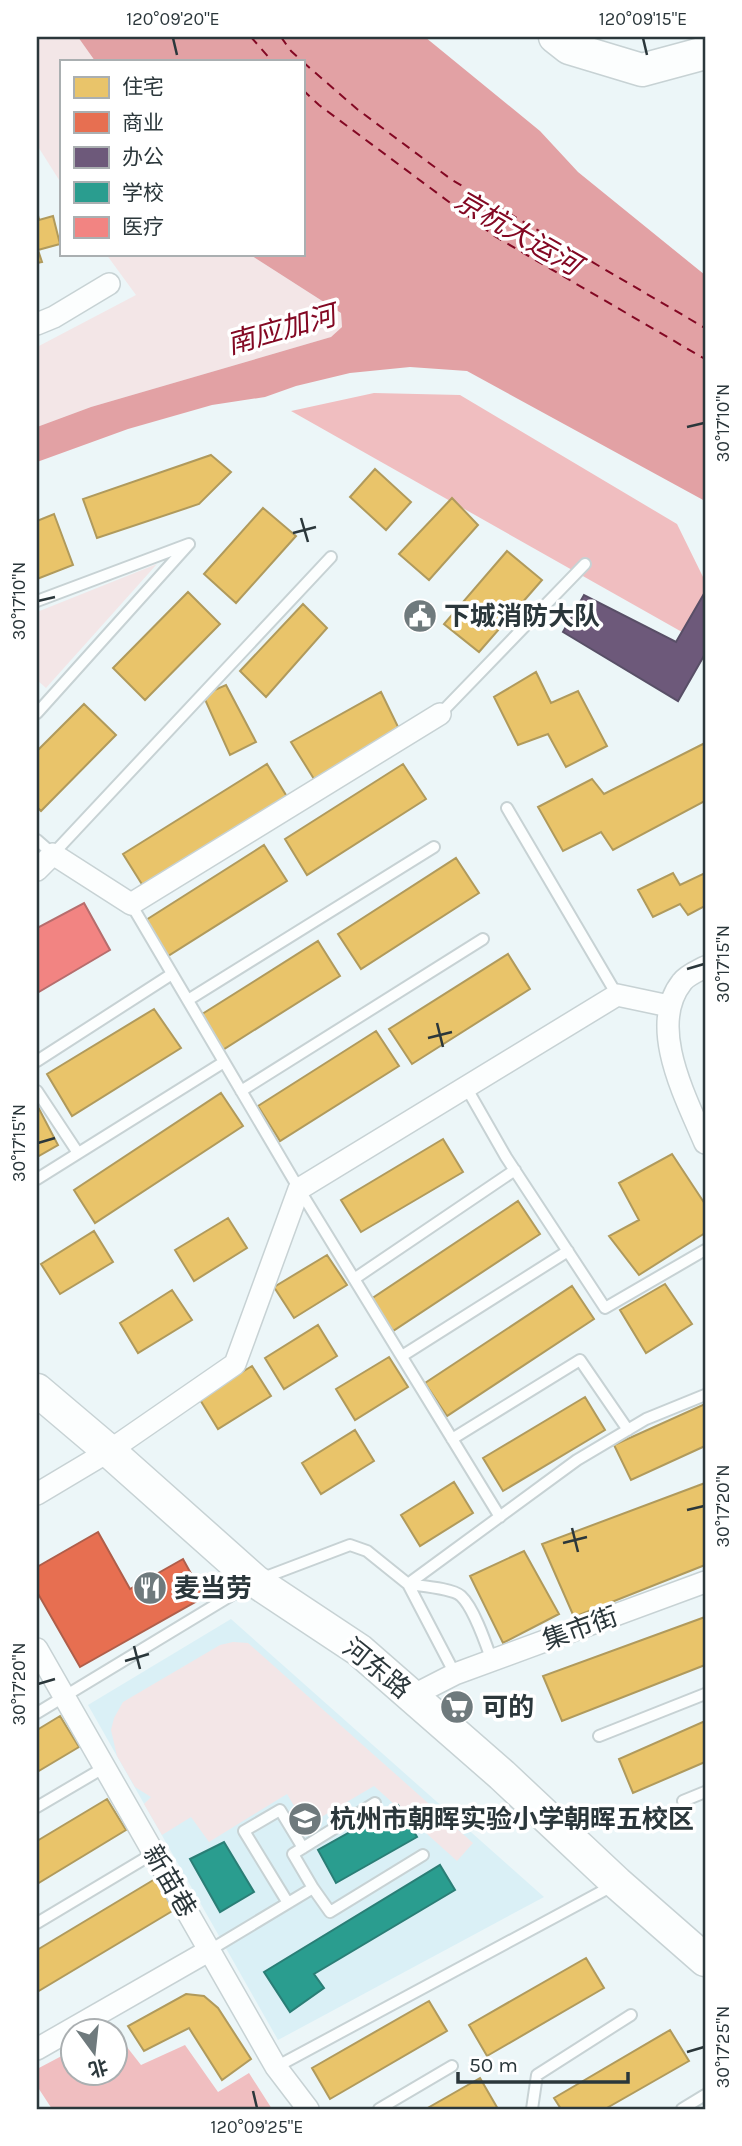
<svg xmlns="http://www.w3.org/2000/svg" width="742" height="2146" viewBox="0 0 742 2146" font-family="Karla,'Noto Sans SC',sans-serif">
<rect width="100%" height="100%" fill="#ecf6f8"/>
<!-- built -->
<path fill="#daf0f6" d="M231,1619L544,1897L278,2040L88,1705Z"/>
<!-- green -->
<path fill="#f3e6e7" d="M37,37H78L95,61H61V183L37,145Z
M106,254H249L341,313L342,327L331,337L91,407L37,427V347L136,295Z
M157,564L46,688L37,680V612Z
M233,1642L248,1643L473,1843L457,1861L374,1786L306,1826L287,1794L209,1842L191,1817L162,1835L144,1804L151,1797L135,1787L117,1756L111,1730L114,1718L123,1702L220,1645Z"/>
<!-- forest -->
<path fill="#f0bec0" d="M374,393L460,395L677,524L705,581V645L291,411Z
M116,2033L141,2065L185,2045L218,2092L249,2073L272,2109H52L37,2086V2069L73,2050L74,2072H116Z"/>
<!-- water -->
<path fill="#e2a1a4" d="M78,37H425L540,131L578,172L705,275V501L467,371L410,367L350,373L296,386L265,397L212,405L128,429L37,462V427L91,407L331,337L342,327L341,313L249,254H303V61H95Z"/>
<!-- homes -->
<path fill="#e9c46a" stroke="#b09a5c" stroke-width="2" d="M37,211L39,220L53,216L60,244L38,250L42,262L37,263Z
M211,455L231,472L199,504L97,538L83,499Z
M375,469L411,502L386,530L350,497Z
M452,498L478,525L429,580L399,554Z
M263,508L296,536L236,603L204,574Z
M54,514L73,565L37,579V521Z
M507,551L542,580L479,652L444,624Z
M188,592L220,624L145,700L113,668Z
M303,604L327,628L266,697L240,671Z
M536,672L551,703L578,691L607,746L566,767L548,734L518,745L494,697Z
M226,685L256,742L230,755L203,695Z
M381,692L402,735L314,779L291,742Z
M84,704L116,735L41,811L37,807V751Z
M705,743V801L613,850L601,832L563,851L538,807L592,779L604,794Z
M267,764L289,800L143,886L123,854Z
M403,764L426,799L307,875L285,839Z
M264,845L287,881L168,956L146,920Z
M456,858L479,893L361,969L338,934Z
M673,873L680,885L705,873V906L688,915L680,904L653,917L638,890Z
M318,941L340,976L221,1051L199,1016Z
M508,954L530,989L412,1064L389,1029Z
M154,1009L181,1048L72,1116L47,1074Z
M376,1031L399,1066L280,1141L258,1106Z
M221,1093L243,1126L95,1223L74,1190Z
M37,1105L58,1145L37,1157Z
M443,1139L463,1172L361,1232L341,1200Z
M672,1154L705,1204V1233L639,1275L609,1236L639,1220L619,1183Z
M518,1201L540,1234L393,1331L371,1299Z
M228,1218L247,1248L194,1281L175,1250Z
M94,1231L113,1262L60,1294L41,1264Z
M327,1255L347,1285L294,1318L274,1287Z
M665,1284L692,1324L646,1353L620,1310Z
M572,1286L594,1319L447,1416L425,1383Z
M172,1290L192,1320L138,1353L120,1323Z
M318,1325L337,1356L284,1389L265,1358Z
M389,1357L408,1387L355,1420L336,1389Z
M252,1366L271,1396L218,1429L199,1398Z
M585,1397L605,1430L503,1491L483,1458Z
M705,1404V1446L631,1480L614,1445Z
M355,1430L374,1461L321,1494L302,1463Z
M454,1482L473,1513L420,1546L401,1515Z
M705,1483V1565L574,1617L542,1544Z
M524,1551L559,1614L503,1643L470,1576Z
M705,1617V1665L562,1721L543,1676Z
M60,1716L79,1747L37,1772V1730Z
M705,1721V1762L633,1793L619,1759Z
M107,1799L126,1830L37,1884V1841Z
M155,1879L174,1910L37,1992V1950Z
M586,1958L604,1988L487,2056L469,2025Z
M186,1994L204,1996L218,2008L251,2059L222,2080L189,2028L144,2051L128,2026Z
M429,2001L447,2031L330,2099L312,2068Z
M670,2030L689,2061L605,2109H561L554,2098Z
M480,2078L498,2109H426Z"/>
<!-- shops -->
<path fill="#e76f51" stroke="#af5e4a" stroke-width="2" d="M98,1532L130,1589L183,1559L204,1597L80,1667L37,1592V1567Z"/>
<!-- offices -->
<path fill="#6d597a" stroke="#594f67" stroke-width="2" d="M705,592V654L678,701L563,632L584,595L676,642Z"/>
<!-- schools -->
<path fill="#2a9d8f" stroke="#2a7e76" stroke-width="2" d="M398,1805L417,1837L336,1883L318,1850Z
M224,1842L254,1892L220,1912L190,1859Z
M440,1865L455,1890L314,1974L324,1988L290,2012L264,1972Z"/>
<!-- health -->
<path fill="#f28482" stroke="#b66d6d" stroke-width="2" d="M84,903L110,950L37,993V928Z"/>
<g fill="none" stroke-linecap="round" stroke-linejoin="round">
<!-- ferry -->
<path stroke="#830823" stroke-width="2" stroke-dasharray="9 7" stroke-linecap="butt" d="M251,37L272,61
M281,37L291,51L302,61
M303,62L357,109L452,180L705,328
M303,90L319,105L496,237L705,359"/>
<!-- lane casing -->
<g stroke="#c7d2d4" stroke-width="14">
<path id="lane" d="M37,601L189,544L37,713
M440,714L585,564
M507,808L617,995
M37,840L53,854L331,557
M131,904L299,1189L500,1517
M188,1000L434,847
M37,1061L172,974
M466,1087L506,1157L605,1308L705,1250
M37,1091L78,1153
M241,1091L483,939
M37,1179L224,1062
M354,1279L515,1170
M402,1356L568,1251
M452,1439L580,1360L628,1430
M408,1584L577,1460L646,1419L705,1395
M408,1584C420,1586 452,1588 461,1596C474,1608 486,1644 492,1661
M37,1713L255,1581L350,1545L367,1551L408,1584L455,1674
M599,1736L705,1694
M683,1801L705,1792
M37,1807L105,1767
M313,1888L293,1854L375,1803
M288,1903L244,1831L280,1810L303,1848
M37,1923L154,1853
M210,1950L313,1888L330,1912L423,1855
M276,2067L614,1885
M379,2109L452,2066
M532,2109L537,2075L631,2015
M682,2109L705,2095"/>
</g>
<!-- street casing -->
<g stroke="#c7d2d4" stroke-width="24">
<path id="street" d="M37,324L54,317L109,284
M37,870L53,854L131,904L440,714
M705,967C698,971 687,975 682,982C647,1026 686,1098 705,1143
M37,1494L109,1451L235,1364L299,1189L617,995L669,1006
M37,1649L276,2067L308,2109
M412,1696L455,1674L705,1582
M37,2049L210,1950"/>
</g>
<!-- secondary casing -->
<g stroke="#c7d2d4" stroke-width="35">
<path id="secondary" d="M555,37L569,48L642,70L705,53
M37,1390L109,1451L255,1581L359,1650L502,1775L617,1883L705,1960"/>
</g>
<!-- lane -->
<use href="#lane" stroke="#fcfefe" stroke-width="10"/>
<!-- street -->
<use href="#street" stroke="#fcfefe" stroke-width="21"/>
<!-- secondary -->
<use href="#secondary" stroke="#fcfefe" stroke-width="32"/>
</g>
<!-- ticks -->
<path fill="none" stroke="#2b373b" stroke-width="2.5" d="M173,38L177,55M643,38L647,55M687,427L704,423M301,518L308,542M293,533L316,527M38,601L55,597M687,969L704,964M437,1023L443,1047M428,1038L452,1032M38,1143L55,1138M687,1510L704,1506M572,1528L578,1552M563,1543L587,1537M134,1646L140,1669M125,1661L149,1654M38,1684L55,1679M687,2052L704,2047M253,2091L257,2108"/>
<!-- icons -->
<defs>
<g id="civic-disc" transform="scale(1.75)"><circle r="9.5" fill="#6f7a7d" stroke="#fff"/><path d="M-.6-6.5H3V-4.5H.6V-3L4-1V1h2V6H-6V1h2V-1L-.6-3ZM-1.2 2.5V6h2.4V2.5Z" fill="#fff"/></g>
<g id="restaurant-disc" transform="scale(1.75)"><circle r="9.5" fill="#6f7a7d" stroke="#fff"/><path d="M-5-6h1v4h1v-4h1v4h1v-4h1v5L-1.5 .5V6h-2V.5L-5-1ZM5-6V6H3V1.5H1.5Q1.5-4 5-6Z" fill="#fff"/></g>
<g id="supermarket-disc" transform="scale(1.75)"><circle r="9.5" fill="#6f7a7d" stroke="#fff"/><path d="M-6-5.5h2.5l.6 2H6L4.5 2H-2.5L-4.4-4H-6ZM-1.5 3.2a1.3 1.3 0 1 0 .1 0ZM3 3.2a1.3 1.3 0 1 0 .1 0Z" fill="#fff"/></g>
<g id="school-disc" transform="scale(1.75)"><circle r="9.5" fill="#6f7a7d" stroke="#fff"/><path d="M0-5L7-2L0 1L-7-2ZM-4 1L0 2.5L4 1V4Q0 6-4 4Z" fill="#fff"/></g>
</defs>
<g fill-rule="evenodd">
<use href="#civic-disc" x="420" y="616"/>
<use href="#restaurant-disc" x="150" y="1588"/>
<use href="#supermarket-disc" x="457" y="1707"/>
<use href="#school-disc" x="305" y="1819"/>
</g>
<g text-anchor="middle" stroke-width="7" stroke-linejoin="round" paint-order="stroke">
<!-- poi labels -->
<g font-size="26" font-weight="bold" fill="#2b373b" stroke="#fff" text-anchor="start">
<text x="444" y="625">下城消防大队</text>
<text x="174" y="1597">麦当劳</text>
<text x="482" y="1716">可的</text>
<text x="330" y="1828">杭州市朝晖实验小学朝晖五校区</text>
</g>
<!-- street labels -->
<g font-size="26" fill="#2b373b" stroke="#fff">
<text transform="translate(580 1628) rotate(-20)" y="9">集市街</text>
<text transform="translate(377 1668) rotate(39)" y="9">河东路</text>
<text transform="translate(170 1881) rotate(60)" y="9">新苗巷</text>
</g>
<!-- water labels -->
<g font-size="28" font-style="italic" fill="#830823" stroke="#fff">
<text transform="translate(518 232) rotate(30)" y="10">京杭大运河</text>
<text transform="translate(281 329) rotate(-16)" y="10">南应加河</text>
</g>
</g>
<!-- border -->
<rect width="742" height="2146" fill="none" stroke="#ffffff" stroke-width="77"/>
<!-- legend -->
<rect x="60" y="60" width="245" height="196" fill="#ffffff" stroke="#aaafb1" stroke-width="2"/>
<rect x="74" y="77" width="35" height="21" fill="#e9c46a" stroke="#aaafb1" stroke-width="2"/>
<text x="122" y="94" font-size="21" fill="#2b373b">住宅</text>
<rect x="74" y="112" width="35" height="21" fill="#e76f51" stroke="#aaafb1" stroke-width="2"/>
<text x="122" y="130" font-size="21" fill="#2b373b">商业</text>
<rect x="74" y="147" width="35" height="21" fill="#6d597a" stroke="#aaafb1" stroke-width="2"/>
<text x="122" y="164" font-size="21" fill="#2b373b">办公</text>
<rect x="74" y="182" width="35" height="21" fill="#2a9d8f" stroke="#aaafb1" stroke-width="2"/>
<text x="122" y="200" font-size="21" fill="#2b373b">学校</text>
<rect x="74" y="217" width="35" height="21" fill="#f28482" stroke="#aaafb1" stroke-width="2"/>
<text x="122" y="234" font-size="21" fill="#2b373b">医疗</text>
<!-- north arrow -->
<g transform="translate(94 2052) rotate(165)"><circle r="33" fill="#ffffff" stroke="#aaafb1" stroke-width="2"/>
<path d="M0-5L12 26L0 18L-12 26Z" fill="#6f7a7d"/>
<text y="-10" font-size="19" font-weight="bold" text-anchor="middle" fill="#2b373b">北</text>
</g>
<!-- scale -->
<path d="M458 2072v10h170v-10" fill="none" stroke="#2b373b" stroke-width="3.5"/>
<text x="469" y="2072" font-size="21" fill="#2b373b" stroke="#ffffff" stroke-width="5" paint-order="stroke">50 m</text>
<rect x="38" y="38" width="666" height="2070" fill="none" stroke="#2b373b" stroke-width="2.5"/>
<g font-size="18" text-anchor="middle" fill="#2b373b">
<text x="173" y="25">120°09'20"E</text>
<text x="643" y="25">120°09'15"E</text>
<text transform="translate(723 423) rotate(-90)" y="6">30°17'10"N</text>
<text transform="translate(19 601) rotate(-90)" y="6">30°17'10"N</text>
<text transform="translate(723 964) rotate(-90)" y="6">30°17'15"N</text>
<text transform="translate(19 1143) rotate(-90)" y="6">30°17'15"N</text>
<text transform="translate(723 1506) rotate(-90)" y="6">30°17'20"N</text>
<text transform="translate(19 1684) rotate(-90)" y="6">30°17'20"N</text>
<text transform="translate(723 2047) rotate(-90)" y="6">30°17'25"N</text>
<text x="257" y="2133">120°09'25"E</text>
</g>
</svg>
